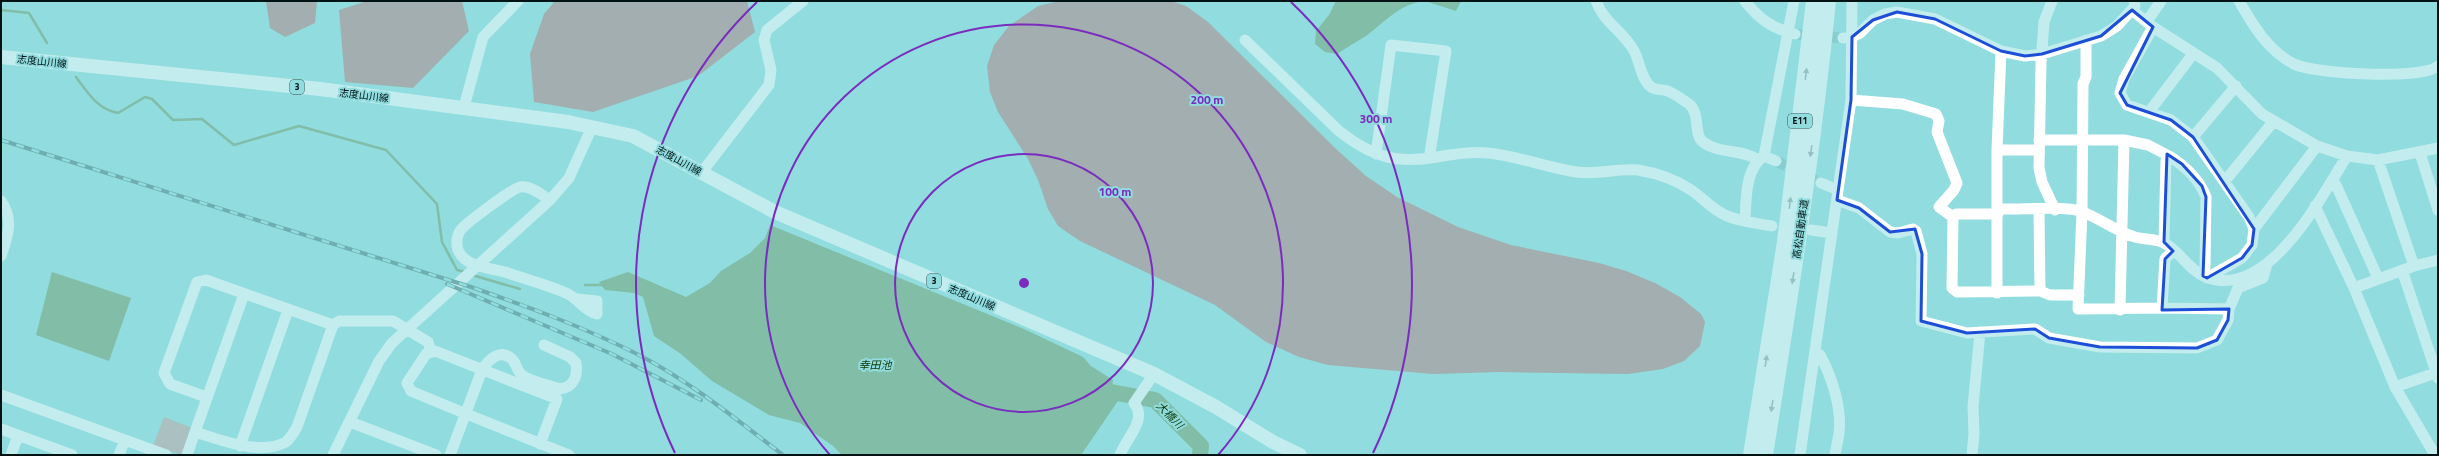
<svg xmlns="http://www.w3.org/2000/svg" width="2439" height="456" viewBox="0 0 2439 456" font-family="'Titillium Web','Noto Sans JP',sans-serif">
<rect width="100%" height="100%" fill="#90dcdf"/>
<!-- green -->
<path fill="#cc9d9c" d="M164,417L192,428L183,455L153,446Z"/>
<!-- forest -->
<path fill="#b97676" d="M266,1H317L315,23L285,37L270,28Z
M367,1H462L469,31L413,88L345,82L339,10Z
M555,1H747L755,32L698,76L593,112L534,102L530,54L544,14Z
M1060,1H1171L1186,6L1208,22L1335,148L1366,176L1397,197L1458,227L1511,245L1599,263L1626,271L1655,283L1680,297L1701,314L1705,322L1700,346L1684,361L1663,369L1628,374L1499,372L1433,374L1328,365L1299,357L1266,342L1215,305L1080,241L1058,226L1048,209L1038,180L1028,159L998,112L990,92L987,66L994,45L1009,26L1038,6Z"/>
<!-- water -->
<path fill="#6f9765" d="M1336,1H1424C1399,4 1385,22 1366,36C1356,42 1346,48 1337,54L1325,52L1315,44L1316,31L1329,15Z
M1425,1H1461L1456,11Z
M770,225L1024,329L1083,357L1091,366L1113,380L1112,387L1122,395L1081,455H842L833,446L800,423L769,415L712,381L681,354L654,336L643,297L634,293L605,290L599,282L628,272L686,297L710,283L721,271L750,253L765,238Z
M52,272L131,298L109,361L36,335Z"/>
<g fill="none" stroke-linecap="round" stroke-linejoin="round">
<!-- stream -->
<path stroke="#6f9765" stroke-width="2.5" d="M1,10L29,13L47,43
M76,77C88,93 97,109 118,113L145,97L152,99L173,120L202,119L234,145L299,126L386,150L437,204L442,242L457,270L466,272
M472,275L520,289
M585,285H604"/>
<!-- river -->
<path stroke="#6f9765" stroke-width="16" d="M1100,390L1155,400L1201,446L1200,455"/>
<!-- minor-tunnel -->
<path stroke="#7abec1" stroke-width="11" stroke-dasharray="11 5.5" stroke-linecap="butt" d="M1795,34L1843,38
M1776,161L1821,183"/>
<!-- minor -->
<path stroke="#fff" stroke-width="11" d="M1596,1C1603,21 1622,31 1633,49C1640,60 1640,78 1651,87C1657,91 1662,89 1668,91C1675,94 1683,100 1689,104C1701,114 1693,135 1703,142C1719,154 1743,149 1758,160
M1745,1C1759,19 1773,29 1795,34
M2052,1L2044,22L2041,63L2039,168L2042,182L2055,210
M2239,1C2253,25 2268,51 2294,64C2313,74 2424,80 2438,66
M2132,10L2153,27L2217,68L2262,114L2317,146L2347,156L2378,160L2438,148
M2147,21L2161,1
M2153,27L2124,79L2120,93L2127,105L2171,120L2193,137L2249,217L2254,229L2252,245L2242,258L2207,278
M1843,38L1852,37L1860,33L1873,20L1885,14L1897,12L1935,19L2001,51L2025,56L2042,54L2101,36L2117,26L2135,6L2134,1
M1245,40L1339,131C1372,157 1396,164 1437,157C1454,154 1472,151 1488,153C1519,156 1547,168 1577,172C1597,175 1618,168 1638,170C1656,173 1675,179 1691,190C1703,198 1712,209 1725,215C1739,222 1757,223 1772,226
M2086,40V77L2083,84L2082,212L2078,309L2162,308L2165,259L2173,251
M1851,100L1903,104L1936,114L1939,121L1937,132L1957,183L1954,190L1939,207L1953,217
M464,107L483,37L518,1
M2151,113L2152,108L2193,54
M2193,137L2236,86
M2039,140H2124L2148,145L2169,156
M1997,150H2039
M2420,153L2438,210
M1376,154L1391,45L1446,51L1430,153L1432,158
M1764,156L1776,161
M2378,160L2414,266
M702,172L769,85L771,70L764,40L767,30L803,1
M2332,180L2336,185L2378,278
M2225,181L2273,122
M1821,183L1838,190
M550,200C542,195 530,185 520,187C512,189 464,224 460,231C456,237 456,247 459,252C467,268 493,268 508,273C527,280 549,285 568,294C579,300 585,311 597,314V301L577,299
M1837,200L1859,208L1890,232L1898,233L1913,229L1916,231L1922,254L1921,321L1967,333L2035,329L2049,338L2100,347L2197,348L2217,340L2228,320L2229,309L2238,288L2263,278L2267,264
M1,201C14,219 8,236 1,256
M2315,206L2354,288L2395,387L2435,455
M1998,209C2019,210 2064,205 2083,212C2100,219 2115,230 2132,236C2141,240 2155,238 2164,243C2180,251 2189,271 2206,277C2268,301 2321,197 2347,156
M1953,217L1952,288L1957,292L2040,291L2039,210
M1953,217L1956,214H1998
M1745,221C1746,200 1745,168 1764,156L1794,1
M2254,229L2317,146
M1811,230L1832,233
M2164,242L2166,161L2169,156C2185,166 2199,179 2206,197L2205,267L2203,276
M2402,270L2438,378
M2354,288L2414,266L2438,260
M2040,291L2050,295H2079
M1997,293V150L2001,51
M244,294L195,432C221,440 260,456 286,442C290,439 294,432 297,427L333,325L339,321H393L428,342L431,351
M2162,308L2229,309
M2120,310L2124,140
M1815,354L1820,355C1832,377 1842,408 1839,433C1838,441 1836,448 1835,455
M2395,387L2438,372
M1,395L166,455
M206,397L170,384L164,373L197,282L206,280L333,325
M350,422L436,455
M1,429L72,455
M540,444L557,399L435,351L426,354L407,383L411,391C463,413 516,434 569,455
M240,446L288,310
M11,455L18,435
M119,455L125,440
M187,455L195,432
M333,455L379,361L392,343L550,200L569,178L592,127
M450,455L482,370C488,360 500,348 512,359C516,363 517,371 522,375C531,382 549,385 560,389C574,387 578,376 576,363L570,357L544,345
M1120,455C1126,438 1148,420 1134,403L1154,374
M1800,455L1851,100L1852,1
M1972,455L1974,434L1973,407L1980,332"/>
<!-- major -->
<path stroke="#fff" stroke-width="14" d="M1,57L320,89L568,122L633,136L775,212L1154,374L1216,407L1273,442L1300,455"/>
<!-- highway -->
<path stroke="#fff" stroke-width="16" d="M1751,455L1785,242L1814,1
M1765,455C1789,304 1813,153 1828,1"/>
<!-- rail casing -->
<g stroke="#487779" stroke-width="4">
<path id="rail" d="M1,140L468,286C526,306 584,327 639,355C691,382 737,420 783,455
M447,284L612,354L701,400"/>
</g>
<!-- rail -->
<use href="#rail" stroke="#90dcdf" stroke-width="2.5" stroke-dasharray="8" stroke-linecap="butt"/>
</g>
<!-- one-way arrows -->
<defs><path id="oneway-solid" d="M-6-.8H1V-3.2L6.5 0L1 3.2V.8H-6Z"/></defs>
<g fill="#99a1a1">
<use href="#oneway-solid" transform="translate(1806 74) rotate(-83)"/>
<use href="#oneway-solid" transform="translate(1811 151) rotate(98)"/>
<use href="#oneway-solid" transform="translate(1790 203) rotate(-83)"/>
<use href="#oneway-solid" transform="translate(1793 278) rotate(99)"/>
<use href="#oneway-solid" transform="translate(1766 361) rotate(-81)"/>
<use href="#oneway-solid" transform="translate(1772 406) rotate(99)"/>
</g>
<!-- marked area -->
<path d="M0 0H2439V456H0ZM2132,10L2153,27L2120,93L2127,105L2171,120L2193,137L2254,229L2252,245L2242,258L2207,278L2203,276L2206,197L2202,186L2182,164L2167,154L2164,242L2173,251L2165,259L2162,310L2229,309L2228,320L2217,340L2197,348L2100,347L2049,338L2035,329L1967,333L1921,321L1922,254L1915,229L1890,232L1859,208L1837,200L1851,100L1852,37L1873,20L1897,12L1935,19L2001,51L2025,56L2042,54L2101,36Z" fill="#90dcdf" fill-opacity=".55" fill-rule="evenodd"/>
<path fill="none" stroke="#1d4ed8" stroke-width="3" stroke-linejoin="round" d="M2132,10L2153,27L2120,93L2127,105L2171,120L2193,137L2254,229L2252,245L2242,258L2207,278L2203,276L2206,197L2202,186L2182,164L2167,154L2164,242L2173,251L2165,259L2162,310L2229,309L2228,320L2217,340L2197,348L2100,347L2049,338L2035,329L1967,333L1921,321L1922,254L1915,229L1890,232L1859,208L1837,200L1851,100L1852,37L1873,20L1897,12L1935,19L2001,51L2025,56L2042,54L2101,36Z"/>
<!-- distance rings -->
<g fill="none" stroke="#7b2cbf" stroke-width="2">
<circle cx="1024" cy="283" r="129"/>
<path d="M830 455A259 259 0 1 1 1218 455"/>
<path d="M675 453A388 388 0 0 1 757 2M1291 2A388 388 0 0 1 1373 453"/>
</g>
<g text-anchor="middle" stroke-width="4" stroke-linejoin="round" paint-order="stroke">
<!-- shield labels -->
<g fill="#90dcdf" stroke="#2b4f51" stroke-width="1">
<rect x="290" y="80" width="14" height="14" rx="3"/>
<rect x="1788" y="114" width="24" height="14" rx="3"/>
<rect x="927" y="274" width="14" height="14" rx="3"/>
</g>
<g font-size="9" font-weight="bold" fill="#001314">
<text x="297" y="90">3</text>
<text x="1800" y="124">E11</text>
<text x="934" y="284">3</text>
</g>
<!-- street labels -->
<g font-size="10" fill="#001314" stroke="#90dcdf">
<text transform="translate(42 61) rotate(6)" y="4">志度山川線</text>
<text transform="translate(364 95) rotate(7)" y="4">志度山川線</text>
<text transform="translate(679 160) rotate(29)" y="4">志度山川線</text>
<text transform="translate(1800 229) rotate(-82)" y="4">高松自動車道</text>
<text transform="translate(972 297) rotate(23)" y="4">志度山川線</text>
</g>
<!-- water labels -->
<g font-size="11" font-style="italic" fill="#0f3802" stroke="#90dcdf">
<text x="875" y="369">幸田池</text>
<text transform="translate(1170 415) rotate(45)" y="4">大橋川</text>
</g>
</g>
<circle cx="1024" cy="283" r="6" fill="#7b2cbf" stroke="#90dcdf" stroke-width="2"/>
<g font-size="12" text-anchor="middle" font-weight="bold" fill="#7b2cbf" stroke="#90dcdf" stroke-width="4" stroke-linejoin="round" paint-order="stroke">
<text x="1207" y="104">200 m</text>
<text x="1376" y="123">300 m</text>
<text x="1115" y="196">100 m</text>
</g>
<!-- border -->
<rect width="2439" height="456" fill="none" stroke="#001314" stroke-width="4"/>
</svg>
